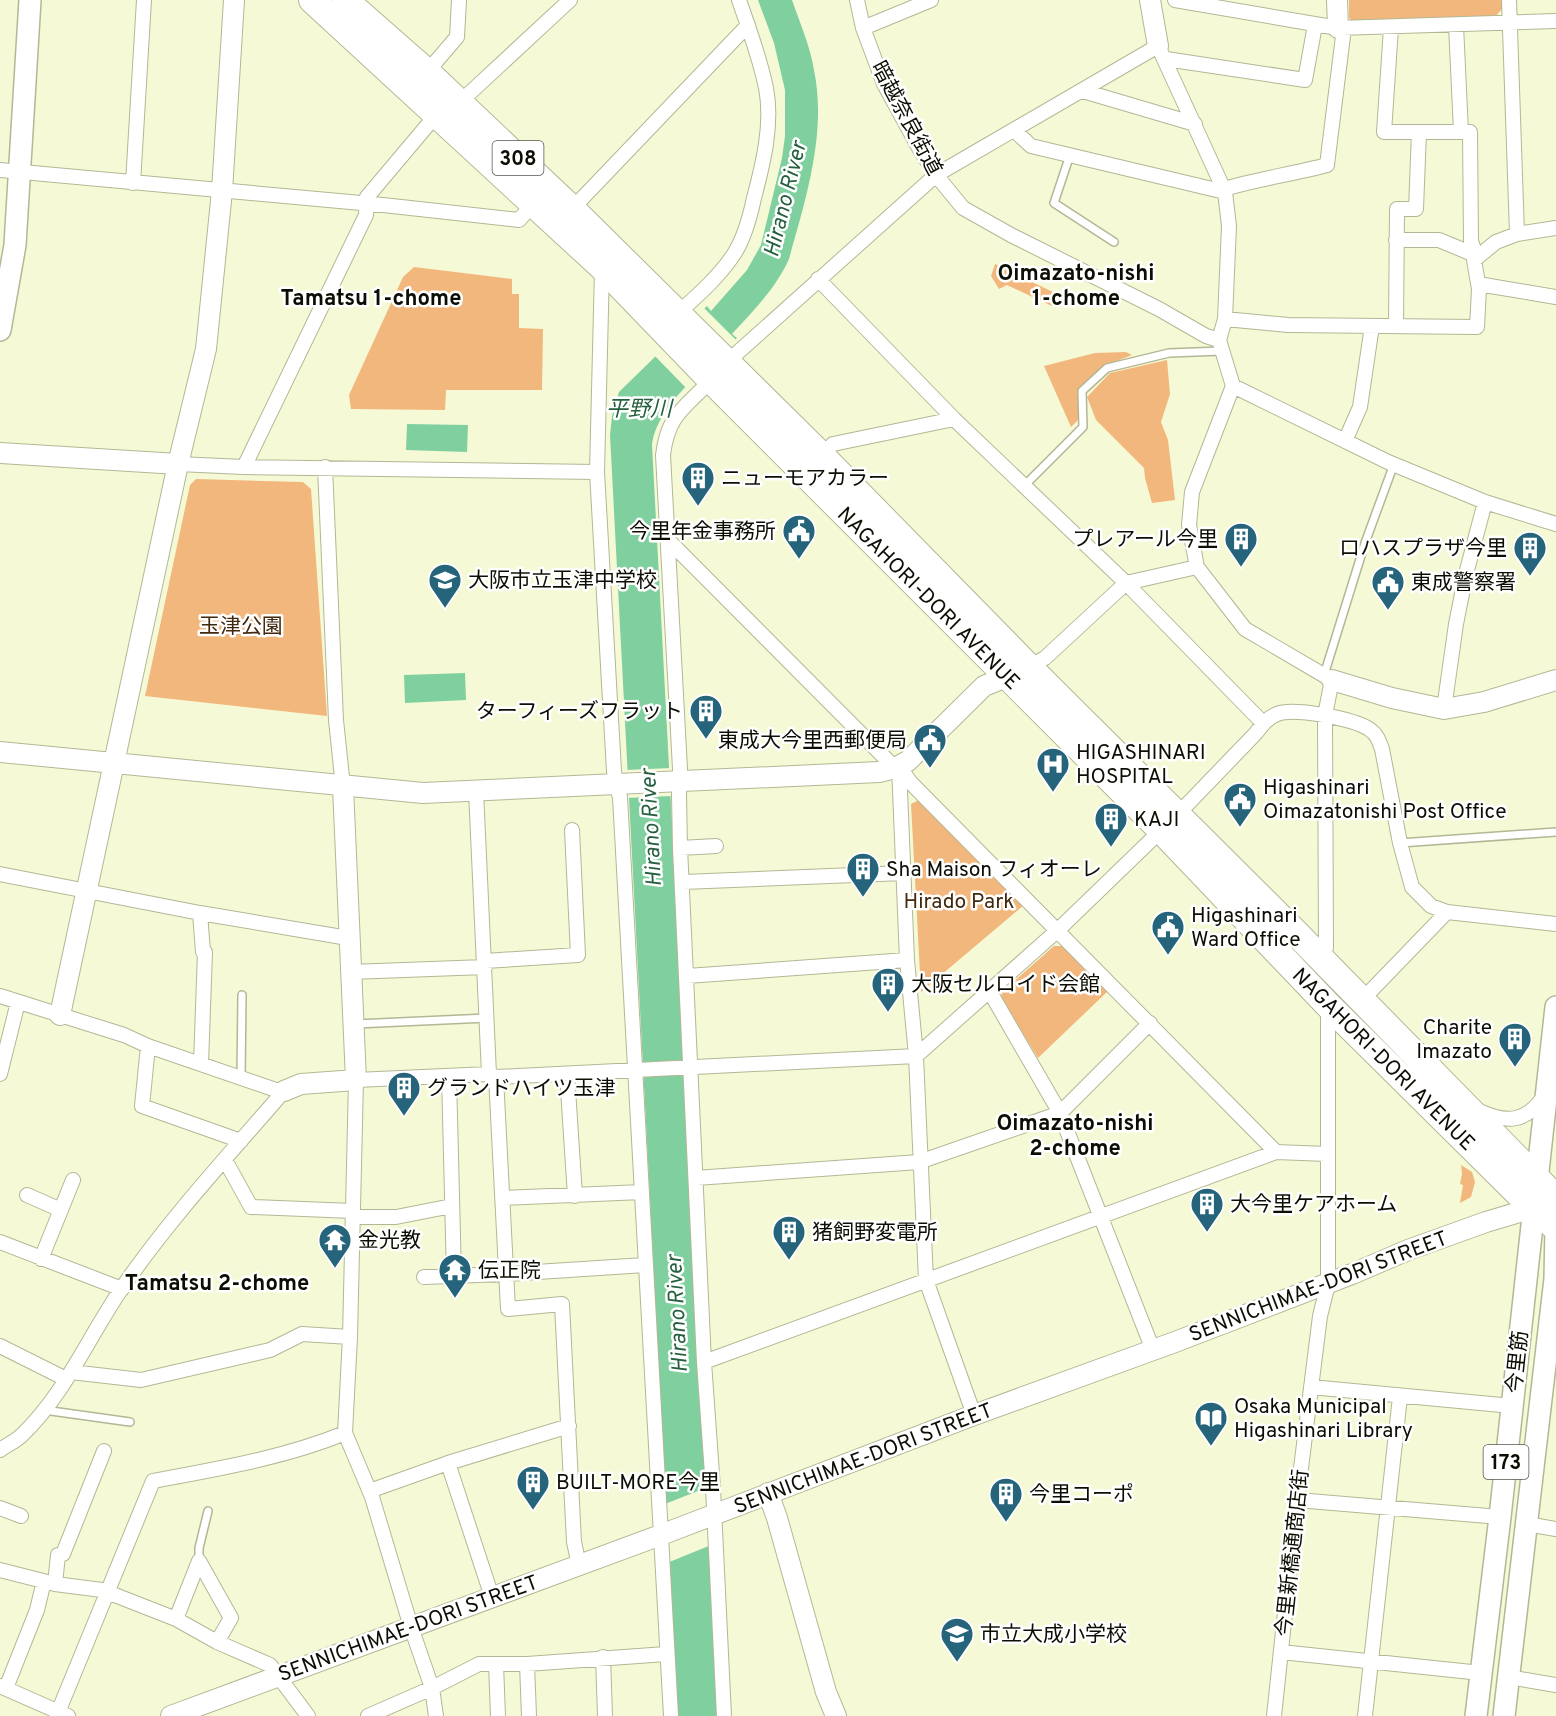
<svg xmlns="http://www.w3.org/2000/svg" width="1556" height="1716" viewBox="0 0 1556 1716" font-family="Overpass,'Noto Sans JP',sans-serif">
<rect width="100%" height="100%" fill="#f6f9d5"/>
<!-- green -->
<path fill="#f2b77c" d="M1349,0H1502V9L1496,16L1355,23L1349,18Z
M995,264L1057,294L1052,306L1007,285L999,289L991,276Z
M414,267L512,279V294H519V328L543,329L542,390H446L445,410L351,409L349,395L403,277Z
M1126,352L1132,355L1104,366L1079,390L1080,418L1071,427L1044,366L1095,353Z
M1167,360L1170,394L1161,422L1168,440L1175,500L1152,503L1145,478L1144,468L1096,420L1087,397L1110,373Z
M196,479L303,482L311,489L327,716L145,696L190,485Z
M919,800L1024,905L921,992L911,804Z
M1054,946H1064L1108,991L1038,1058L1001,998L1002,992Z
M1461,1165L1472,1172L1475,1182L1471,1197L1460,1203L1463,1185L1460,1184L1462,1174Z"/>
<!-- water -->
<path fill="#80d09f" d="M758,0H792C800,23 810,46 814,70C827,133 806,198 789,259C776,288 754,310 732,334L737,338C708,367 658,403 652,444L719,1716H677L610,435L612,416L619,392L707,306L711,311L747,270L761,245L782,158L785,136V90L774,43Z
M407,424L468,425L467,452L406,450Z
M465,673L466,700L405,703L404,675Z"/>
<!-- pier -->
<path fill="#f6f9d5" d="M702,306L737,341L688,390L654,355Z
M671,768L672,796L626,798L625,770Z
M708,1487L711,1545L667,1563L665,1504Z"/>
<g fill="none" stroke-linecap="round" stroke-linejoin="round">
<!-- lane casing -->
<g stroke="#b4b795" stroke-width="10">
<path id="lane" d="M1070,155L1054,203L1114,242
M1024,486L1083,427L1082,391L1107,368L1169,353L1222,351
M1324,675L1365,543L1394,464
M1400,843L1556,832
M356,1024L487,1018
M241,1078L242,995
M44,1410L130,1422
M199,1561V1548L208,1511"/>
</g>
<!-- street casing -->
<g stroke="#b4b795" stroke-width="16">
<path id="street" d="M857,0L863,28L884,84L919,148L936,175L963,208L1011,235L1159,309L1206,336L1219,340L1233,386L1192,492L1189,525L1197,567L1245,629L1332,680L1325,715L1326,948L1318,956
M1175,0L1338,28L1556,21
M1509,0L1517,234
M1456,25L1461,132
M863,28L931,0
M1391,28L1384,132H1470L1471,241L1477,258
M1166,59L1305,80L1315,25
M427,72L457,37L459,0
M1083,91L1195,124
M1015,131L1031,146L1225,192
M0,170L383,205L519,220L534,203
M133,183L144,0
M1224,189C1258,179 1293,174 1327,165L1344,28
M572,209L748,25
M1396,240H1439L1475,255
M602,269L597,472L614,771L616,785L620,797L671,1716
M818,279L954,419L1126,583L1263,723
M1478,284L1556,297
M677,314C697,296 719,277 734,254C745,237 750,217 754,198C763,164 773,124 766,88C760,58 749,29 739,0
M1225,319L1288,325L1477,327L1479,289L1474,260L1496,242L1517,234L1556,228
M1396,326L1397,209H1416L1419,132
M726,363L936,175L1158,46L1225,192L1229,226L1225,319L1219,340
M711,380C684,409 668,414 663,455L680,769L679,794L680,848L704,1362L713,1488L724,1716
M1233,386L1388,462L1485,502L1556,524
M1345,441L1360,407L1372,326
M819,459L833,444L954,419
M178,464L244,467L597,472
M244,467L366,215L367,197L437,114L459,103L570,0
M325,467L336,720L343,787
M667,539L895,768
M1029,667L1045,658L1126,583L1197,567
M1444,709L1456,624L1466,574L1485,502
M899,766L907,960L916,1056L926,1280L974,1415
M899,766L911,783L1276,1152
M476,791L489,1074
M680,848L716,846
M0,874L200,913L348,938
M683,882L904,873
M200,913L203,952H205L201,1064
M485,961L578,955L572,830
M350,972L485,967
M687,976L907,960
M990,992L1060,1113L1153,1350
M0,996L124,1035L148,1046L279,1091H284
M1362,1000L1447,912
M148,1046L142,1106L241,1141
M0,1074L18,1002
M567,1074L575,1196
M449,1076L454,1276
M496,1077L508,1309L562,1304L574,1542L579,1565
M1477,1110C1507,1124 1526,1123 1545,1095
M225,1160L251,1207L353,1211
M696,1178L919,1162L1060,1113L1150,1023
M27,1195L61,1210
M502,1198L642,1192
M353,1217H396L452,1206
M0,1242L122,1289
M41,1259L73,1180
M424,1277L506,1274L645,1265
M0,1346L66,1379
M704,1362L1276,1152L1327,1154
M71,1372L141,1380L270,1350L302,1334L350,1337
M1311,1387L1512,1406
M0,1450C7,1445 16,1441 22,1435C65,1394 89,1336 122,1288C170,1218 229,1155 284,1091
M448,1463L492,1597
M371,1494L375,1489L448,1463L569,1426
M1297,1500L1500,1517
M0,1508L21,1516
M1527,1524L1556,1529
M199,1561L231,1618L217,1642
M0,1570L55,1584L102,1590L176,1619L217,1642L270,1665L308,1716
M55,1584L58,1555L63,1554L104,1451
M176,1619L199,1561
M1281,1652L1481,1673
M603,1657L605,1716
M496,1664L498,1716
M527,1664L529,1716
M1508,1677L1556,1685
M0,1686L68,1716
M6,1688L37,1610L44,1581
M59,1710L153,1481C217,1469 284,1458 345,1433
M368,1716L432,1688L479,1664H527L666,1654
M436,1716L432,1688L411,1627L372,1497L345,1433L350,1337L356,1080L489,1074L496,1077L916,1056L1058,930L1178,814L1256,733C1262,725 1267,718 1277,714C1294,707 1354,719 1369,729C1377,734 1379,741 1382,749L1400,843L1412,887L1431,906L1447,912L1556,924
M1274,1716L1297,1500L1320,1316L1328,1284V1006
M1365,1716L1400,1397"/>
</g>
<!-- secondary casing -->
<g stroke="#b4b795" stroke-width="22">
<path id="secondary" d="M1150,0L1158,46
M1337,0L1338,28
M0,453L178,464
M1332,680L1392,698L1444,709L1484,702L1556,680
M0,752L423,793L879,772L895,768L908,761L984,686L1018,672
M60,1015L178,464L206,349L222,191L234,0
M284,1091L301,1084L356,1080L343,787
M768,1493L777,1518L826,1692L836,1716
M171,1716L666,1533L974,1415L1175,1342L1352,1274L1408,1250L1486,1222L1543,1205"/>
</g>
<!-- primary casing -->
<g stroke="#b4b795" stroke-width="24">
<path id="primary" d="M0,330L15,245L30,0
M1476,1716L1500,1517L1556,1007
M1504,1716L1555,1279L1556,1228"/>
</g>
<!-- highway casing -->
<g stroke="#b4b795" stroke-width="28">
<path id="highway" d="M312,0L602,267L711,380L1161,830L1327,1004L1534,1209L1556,1228
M345,0L427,72L572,209L822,456L1029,667L1293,930L1556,1198"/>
</g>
<!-- lane -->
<use href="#lane" stroke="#fff" stroke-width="7"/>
<!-- street -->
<use href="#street" stroke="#fff" stroke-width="14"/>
<!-- secondary -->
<use href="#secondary" stroke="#fff" stroke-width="20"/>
<!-- primary -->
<use href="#primary" stroke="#fff" stroke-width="21"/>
<!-- highway -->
<use href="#highway" stroke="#fff" stroke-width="26"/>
</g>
<!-- icons -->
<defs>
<g id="building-pin" transform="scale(1.725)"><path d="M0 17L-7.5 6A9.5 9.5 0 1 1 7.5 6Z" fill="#25647a" stroke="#fff"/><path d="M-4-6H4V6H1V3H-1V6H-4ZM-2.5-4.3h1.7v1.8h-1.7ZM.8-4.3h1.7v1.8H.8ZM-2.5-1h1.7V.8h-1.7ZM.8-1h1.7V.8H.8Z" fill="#fff"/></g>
<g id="civic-pin" transform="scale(1.725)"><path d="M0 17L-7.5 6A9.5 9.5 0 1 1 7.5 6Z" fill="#25647a" stroke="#fff"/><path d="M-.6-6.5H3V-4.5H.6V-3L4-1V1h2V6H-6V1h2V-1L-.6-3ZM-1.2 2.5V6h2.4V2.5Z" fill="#fff"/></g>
<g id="school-pin" transform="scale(1.725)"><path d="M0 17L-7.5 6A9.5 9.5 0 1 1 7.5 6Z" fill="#25647a" stroke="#fff"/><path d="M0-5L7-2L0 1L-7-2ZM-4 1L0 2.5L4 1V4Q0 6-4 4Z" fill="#fff"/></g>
<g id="hospital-pin" transform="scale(1.725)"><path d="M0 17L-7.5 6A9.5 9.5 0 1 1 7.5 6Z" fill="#25647a" stroke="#fff"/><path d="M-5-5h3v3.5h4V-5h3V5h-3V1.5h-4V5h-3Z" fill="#fff"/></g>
<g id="temple-pin" transform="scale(1.725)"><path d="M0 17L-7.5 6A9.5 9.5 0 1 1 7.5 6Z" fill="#25647a" stroke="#fff"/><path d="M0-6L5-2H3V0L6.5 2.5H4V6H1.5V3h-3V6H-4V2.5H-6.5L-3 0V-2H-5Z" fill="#fff"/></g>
<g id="library-pin" transform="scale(1.725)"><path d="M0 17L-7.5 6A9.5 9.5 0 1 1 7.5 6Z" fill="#25647a" stroke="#fff"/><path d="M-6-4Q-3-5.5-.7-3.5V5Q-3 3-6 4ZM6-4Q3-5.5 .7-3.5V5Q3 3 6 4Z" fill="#fff"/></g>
</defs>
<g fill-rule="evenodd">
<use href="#building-pin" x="698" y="478"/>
<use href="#civic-pin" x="799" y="531"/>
<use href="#building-pin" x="1241" y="539"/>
<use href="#building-pin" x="1530" y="548"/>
<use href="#school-pin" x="445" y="580"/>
<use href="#civic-pin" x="1388" y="582"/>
<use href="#building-pin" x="706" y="711"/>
<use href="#civic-pin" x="930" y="740"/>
<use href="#hospital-pin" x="1053" y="764"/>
<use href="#civic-pin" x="1240" y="799"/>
<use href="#building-pin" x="1111" y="819"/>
<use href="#building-pin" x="863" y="869"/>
<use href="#civic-pin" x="1168" y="927"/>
<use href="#building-pin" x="888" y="984"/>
<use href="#building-pin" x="1515" y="1039"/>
<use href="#building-pin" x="404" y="1088"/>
<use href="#building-pin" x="1207" y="1204"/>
<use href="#building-pin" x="789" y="1232"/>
<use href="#temple-pin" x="335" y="1240"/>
<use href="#temple-pin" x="455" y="1270"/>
<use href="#library-pin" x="1211" y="1418"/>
<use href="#building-pin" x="533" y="1482"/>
<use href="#building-pin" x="1006" y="1494"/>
<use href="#school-pin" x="957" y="1634"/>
</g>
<g text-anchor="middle" stroke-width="5" stroke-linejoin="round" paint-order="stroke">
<!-- shield labels -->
<g fill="#fff" stroke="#56564f" stroke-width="1.5">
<rect x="492.5" y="141" width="51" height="34" rx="4.5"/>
<rect x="1483.5" y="1445" width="45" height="34" rx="4.5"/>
</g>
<g font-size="20" font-weight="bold" fill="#0d0e03">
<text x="518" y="165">308</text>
<text x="1506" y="1469">173</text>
</g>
<!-- street labels -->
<g font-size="21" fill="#0d0e03" stroke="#fff">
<text transform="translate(907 118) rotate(62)" y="7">暗越奈良街道</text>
<text transform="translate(929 598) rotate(45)" y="7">NAGAHORI-DORI AVENUE</text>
<text transform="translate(1384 1059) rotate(45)" y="7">NAGAHORI-DORI AVENUE</text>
<text transform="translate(1318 1286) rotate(-21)" y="7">SENNICHIMAE-DORI STREET</text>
<text transform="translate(1517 1362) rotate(-84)" y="7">今里筋</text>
<text transform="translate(863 1458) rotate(-21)" y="7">SENNICHIMAE-DORI STREET</text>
<text transform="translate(1292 1553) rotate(-84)" y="7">今里新橋通商店街</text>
<text transform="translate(408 1628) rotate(-20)" y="7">SENNICHIMAE-DORI STREET</text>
</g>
<!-- poi labels -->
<g font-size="21" fill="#0d0e03" stroke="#fff" text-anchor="start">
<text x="721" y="485">ニューモアカラー</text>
<text x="776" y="538" text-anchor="end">今里年金事務所</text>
<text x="1218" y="546" text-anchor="end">プレアール今里</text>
<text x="1507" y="555" text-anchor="end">ロハスプラザ今里</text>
<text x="468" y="587">大阪市立玉津中学校</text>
<text x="1411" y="589">東成警察署</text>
<text x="683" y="718" text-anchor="end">ターフィーズフラット</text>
<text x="907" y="747" text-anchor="end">東成大今里西郵便局</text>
<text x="1076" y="759">HIGASHINARI<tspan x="1076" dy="24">HOSPITAL</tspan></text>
<text x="1263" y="794">Higashinari<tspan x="1263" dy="24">Oimazatonishi Post Office</tspan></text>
<text x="1134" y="826">KAJI</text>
<text x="886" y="876">Sha Maison フィオーレ</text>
<text x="1191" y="922">Higashinari<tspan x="1191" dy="24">Ward Office</tspan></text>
<text x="911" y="991">大阪セルロイド会館</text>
<text x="1492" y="1034" text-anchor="end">Charite<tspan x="1492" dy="24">Imazato</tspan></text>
<text x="427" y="1095">グランドハイツ玉津</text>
<text x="1230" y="1211">大今里ケアホーム</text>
<text x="812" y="1239">猪飼野変電所</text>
<text x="358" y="1247">金光教</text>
<text x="478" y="1277">伝正院</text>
<text x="1234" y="1413">Osaka Municipal<tspan x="1234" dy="24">Higashinari Library</tspan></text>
<text x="556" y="1489">BUILT-MORE今里</text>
<text x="1029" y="1501">今里コーポ</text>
<text x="980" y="1641">市立大成小学校</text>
</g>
<!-- park labels -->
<g font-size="21" fill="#42290e" stroke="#fff">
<text x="241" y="633">玉津公園</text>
<text x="959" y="908">Hirado Park</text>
</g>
<!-- water labels -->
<g font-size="22" font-style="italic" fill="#255f3e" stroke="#fff">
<text transform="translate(784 199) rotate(-76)" y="8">Hirano River</text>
<text x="639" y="416">平野川</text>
<text transform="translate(650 828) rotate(-93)" y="8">Hirano River</text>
<text transform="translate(676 1314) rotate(-93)" y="8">Hirano River</text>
</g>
<!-- neighbourhood labels -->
<g font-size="22" font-weight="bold" fill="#0d0e03" stroke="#fff">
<text x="1076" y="280">Oimazato-nishi<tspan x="1076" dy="25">1-chome</tspan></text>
<text x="371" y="305">Tamatsu 1-chome</text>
<text x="1075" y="1130">Oimazato-nishi<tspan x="1075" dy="25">2-chome</tspan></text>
<text x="217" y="1290">Tamatsu 2-chome</text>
</g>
</g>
</svg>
